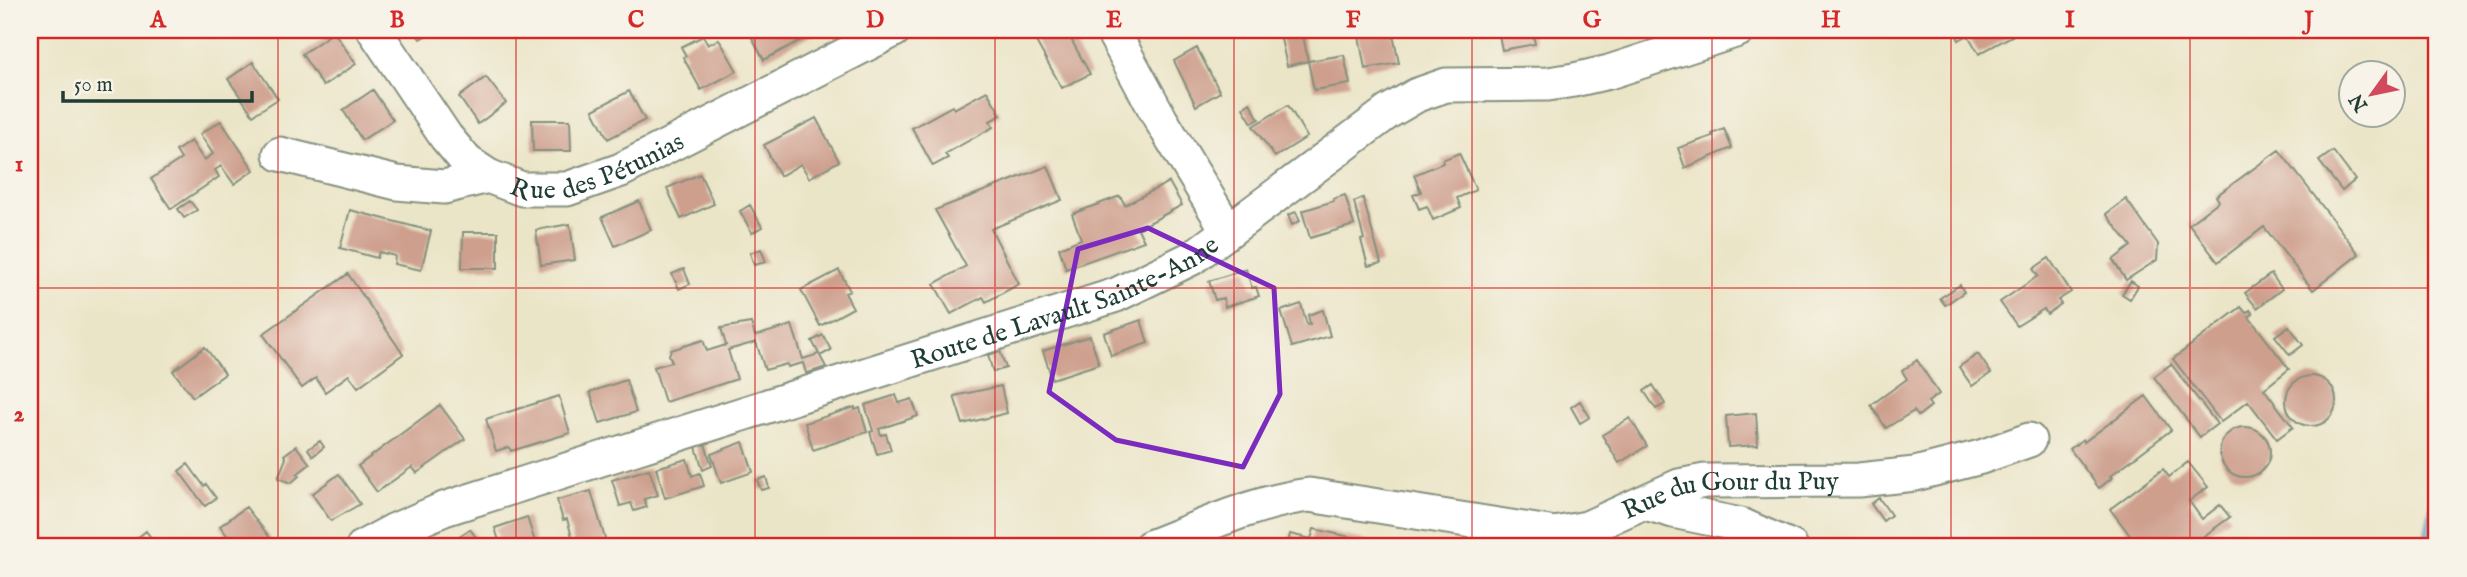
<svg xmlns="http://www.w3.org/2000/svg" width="2467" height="577" viewBox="0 0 2467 577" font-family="'IM FELL English',serif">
<rect width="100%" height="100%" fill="#f7f3e8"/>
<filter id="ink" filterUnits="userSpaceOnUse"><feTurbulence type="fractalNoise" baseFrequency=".0143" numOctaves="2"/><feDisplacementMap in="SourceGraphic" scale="14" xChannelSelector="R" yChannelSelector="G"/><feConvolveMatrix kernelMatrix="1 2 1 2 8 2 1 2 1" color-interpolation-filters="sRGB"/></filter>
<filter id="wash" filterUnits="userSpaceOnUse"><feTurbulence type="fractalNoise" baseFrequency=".00686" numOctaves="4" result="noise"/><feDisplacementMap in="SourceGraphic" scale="28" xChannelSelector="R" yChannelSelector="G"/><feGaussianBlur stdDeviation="1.57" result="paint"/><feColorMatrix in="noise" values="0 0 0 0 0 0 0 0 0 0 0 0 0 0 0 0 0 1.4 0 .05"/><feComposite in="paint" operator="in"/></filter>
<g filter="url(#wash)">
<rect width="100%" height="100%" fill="#ebe5c8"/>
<!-- water -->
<path fill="#71b7e7" stroke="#487a8e" stroke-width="2" d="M2437,466V547H2423Z"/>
<g id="blocks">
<!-- building -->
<path fill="#ce9f8d" d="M414,30H435L420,39Z
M748,30H820L764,60Z
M1050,30H1066L1090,74L1062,88L1034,38Z
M1279,30H1302L1308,61L1344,55L1350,84L1314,90L1308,61L1287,66Z
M1367,30H1392L1399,63L1365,69L1358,31Z
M1498,30H1532L1535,44L1502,50Z
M1954,30H2017L2019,32L1979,54L1968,35L1959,40Z
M334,32L356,64L323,86L302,54Z
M703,36L708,45L719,39L737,71L701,90L683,57L686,56L681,47Z
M1197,48L1220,92L1196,106L1174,61Z
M253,62L278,99L253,115L228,79Z
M486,77L506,103L478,124L459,97Z
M373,90L393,120L362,140L343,110Z
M629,91L645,120L608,139L593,110Z
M987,91L1001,115L990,121L993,127L945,154L948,158L933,166L912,128L952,106L954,109Z
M1250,103L1259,119L1252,123L1243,108Z
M1288,105L1307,137L1275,157L1253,126Z
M816,118L839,161L809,178L801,164L780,176L764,145Z
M532,120H570L571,151H533Z
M221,121L254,170L234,184L221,166L215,170L219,177L171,209L151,179L181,159L176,151L191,141L204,160L213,154L200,134Z
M1724,129L1732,148L1685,168L1678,148L1713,136L1712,134Z
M2279,150L2359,254L2313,290L2264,227L2218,262L2189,224L2219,201L2216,196Z
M2333,151L2355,180L2342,191L2319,161Z
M1459,153L1476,190L1457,198L1461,208L1433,220L1427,206L1419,209L1413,195L1421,192L1414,175L1443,163L1442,160Z
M1048,166L1062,200L991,229L1019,284L986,302L983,297L951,314L934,284L966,266L935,210Z
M700,174L714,204L681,219L667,188Z
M1169,182L1182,205L1138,229L1144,241L1066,269L1059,248L1081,239L1072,214L1120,196L1125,205Z
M1345,195L1354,225L1310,238L1302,211L1334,201L1333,199Z
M1363,198L1381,263L1368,266L1361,240L1364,239L1354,202Z
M2126,199L2158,244L2157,260L2126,280L2113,260L2131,246L2106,214Z
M190,201L197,210L184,218L178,209Z
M639,201L651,230L615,246L602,217Z
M750,205L762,227L752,233L740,211Z
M350,210L431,231L421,270L394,264L395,256L379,252L377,258L340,248Z
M1296,212L1300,221L1292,225L1288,215Z
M570,224L575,260L541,265L536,230Z
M463,232H498V268H462Z
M761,249L766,262L754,265L750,253Z
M2049,258L2071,292L2058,300L2061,304L2047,314L2044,309L2017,326L2000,302L2038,276L2033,269Z
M684,269L690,284L679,289L672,274Z
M1246,269L1252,288L1256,287L1259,296L1225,307L1223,298L1215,300L1209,281Z
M839,270L850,291L845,293L853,308L820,326L801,290Z
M348,274L403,354L358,387L349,375L325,392L316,378L302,388L263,334Z
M2271,274L2282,289L2257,308L2245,293Z
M2131,281L2138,286L2130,299L2122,294Z
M1960,285L1964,292L1945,305L1940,298Z
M1301,304L1307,325L1310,324L1308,315L1323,310L1330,336L1292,347L1281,311Z
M2241,307L2246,313L2250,310L2253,314L2249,317L2289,369L2264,389L2293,427L2277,439L2248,401L2221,422L2173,359Z
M1141,320L1148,343L1111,356L1104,333Z
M751,323L755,336L792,325L803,359L819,354L812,341L823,335L831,350L820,356L826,367L808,373H806L803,363L788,367L787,364L765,370L756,342L728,350L737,379L665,402L654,367L672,362L669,355L671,350L703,340L707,351L726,345L721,328Z
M2289,326L2303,345L2290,355L2275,336Z
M1090,336L1099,364L1052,379L1043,351Z
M205,347L225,374L193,397L173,371Z
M1000,351L1006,368L993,372L988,355Z
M1978,354L1991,373L1972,386L1959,367Z
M1917,360L1939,394L1928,402L1931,406L1918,416L1914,411L1886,428L1871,405L1907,379L1902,371Z
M2171,364L2217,424L2200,437L2154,377Z
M2286 401a25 25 0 1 1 50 0a25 25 0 1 1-50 0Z
M626,380L636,412L600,423L590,392Z
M1653,385L1665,404L1656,409L1644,391Z
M1001,386L1007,413L963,424L954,396Z
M896,395L899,403L912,399L918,416L879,429L881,435L886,434L891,450L877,454L870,432L873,431L865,405Z
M559,396L570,433L511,451L509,447L496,451L486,419Z
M2146,396L2171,430L2110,476L2112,478L2099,488L2070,449L2083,439L2084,442Z
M1580,401L1590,417L1580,423L1571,407Z
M440,405L465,439L417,473L412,467L377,492L358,466Z
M855,407V410L860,408L867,432L813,450L805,423Z
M1756,413L1758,445L1728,447L1726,416Z
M1630,418L1647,446L1619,463L1602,435Z
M2220 452a25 25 0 1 1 50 0a25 25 0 1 1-50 0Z
M320,441L324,447L313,456L308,449Z
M743,442L753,472L721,483L711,454Z
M705,444L712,466L703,470L696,447Z
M296,446L310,464L297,474L299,476L291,483L278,478L286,458L284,455Z
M687,459L692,476L700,473L704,486L665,498L656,468Z
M2188,462L2208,487L2189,501L2202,519L2220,505L2230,517L2189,547H2139L2110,509L2163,469L2169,477Z
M188,464L204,486L206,484L216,498L205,506L179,471Z
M649,469L658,495L644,499L647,507L634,511L631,503L620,506L612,480Z
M339,474L360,504L331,521L312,494Z
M766,477L769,488L761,490L757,480Z
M591,491L606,542L587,547H575L567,519L563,520L557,500Z
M1879,498L1891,515L1883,521L1871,504Z
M246,507L271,539L261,547H236L220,526Z
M527,517L536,545L501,547L495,528Z
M470,529L483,547H447L460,539L458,537Z
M1314,529L1378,543L1377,547H1287L1290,534L1311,539Z
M146,531L158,547H142L136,539Z"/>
</g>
</g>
<g filter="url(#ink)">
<use href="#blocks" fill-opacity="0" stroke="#85917e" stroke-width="2"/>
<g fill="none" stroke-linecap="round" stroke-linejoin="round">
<!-- minor casing -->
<g stroke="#85917e" stroke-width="37">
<g id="minor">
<path d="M374,30L446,137L467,162L488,176"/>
<path d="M1112,30L1161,120L1228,231"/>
<path id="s1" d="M280,154L397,183L444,187L488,176L522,189H567L621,170L894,30"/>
<path d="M1645,503L1673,511L1741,525L1791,547"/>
<path id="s2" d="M363,547L393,531L444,509L1116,295L1192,258L1388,112L1417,95L1446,85L1548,84L1574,80L1609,72L1738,30"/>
<path id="s3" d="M1150,547C1202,527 1254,502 1309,495L1555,534L1587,528L1679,486L1705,481L1859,480L1915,474L1981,457L2029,440"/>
</g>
</g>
<!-- minor -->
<use href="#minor" stroke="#fff" stroke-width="33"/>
</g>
</g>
<!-- marked area -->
<path fill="none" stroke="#7b2cbf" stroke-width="5" stroke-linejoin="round" d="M1148,228L1274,288L1280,394L1243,467L1116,440L1049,392L1078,249Z"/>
<!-- grid -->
<path fill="none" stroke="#d62828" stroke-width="2" stroke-opacity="0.55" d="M278,30V547M516,30V547M755,30V547M995,30V547M1234,30V547M1472,30V547M1712,30V547M1951,30V547M2190,30V547M30,288H2437"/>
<g text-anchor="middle" stroke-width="7" stroke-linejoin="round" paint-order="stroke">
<!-- street labels -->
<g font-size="26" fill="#1f3d34" stroke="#f7f3e8">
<text dy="9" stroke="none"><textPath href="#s1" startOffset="329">Rue des Pétunias</textPath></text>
<text dy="9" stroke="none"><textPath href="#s2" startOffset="744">Route de Lavault Sainte-Anne</textPath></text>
<text dy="9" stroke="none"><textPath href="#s3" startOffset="600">Rue du Gour du Puy</textPath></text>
</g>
</g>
<!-- margin -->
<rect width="2467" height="577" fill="none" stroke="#f7f3e8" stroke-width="77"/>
<!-- north arrow -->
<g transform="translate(2372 94) rotate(237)"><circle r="33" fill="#f7f3e8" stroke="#a1aaa0" stroke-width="2"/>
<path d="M0-5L12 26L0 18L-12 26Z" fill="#d1495b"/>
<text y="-10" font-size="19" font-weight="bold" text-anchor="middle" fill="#1f3d34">N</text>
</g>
<!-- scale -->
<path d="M63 91v10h189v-10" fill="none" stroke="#1f3d34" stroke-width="3.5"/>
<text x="74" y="91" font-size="21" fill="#1f3d34" stroke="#f7f3e8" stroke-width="5" paint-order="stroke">50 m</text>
<rect x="38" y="38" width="2390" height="500" fill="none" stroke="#d62828" stroke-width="2.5"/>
<g font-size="23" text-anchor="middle" font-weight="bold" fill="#d62828">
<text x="158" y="27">A</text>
<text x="397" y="27">B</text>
<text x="636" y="27">C</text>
<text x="875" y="27">D</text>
<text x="1114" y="27">E</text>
<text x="1353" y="27">F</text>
<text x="1592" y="27">G</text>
<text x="1831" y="27">H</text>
<text x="2070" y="27">I</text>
<text x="2309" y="27">J</text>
<text x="19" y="171">1</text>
<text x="19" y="421">2</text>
</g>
</svg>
